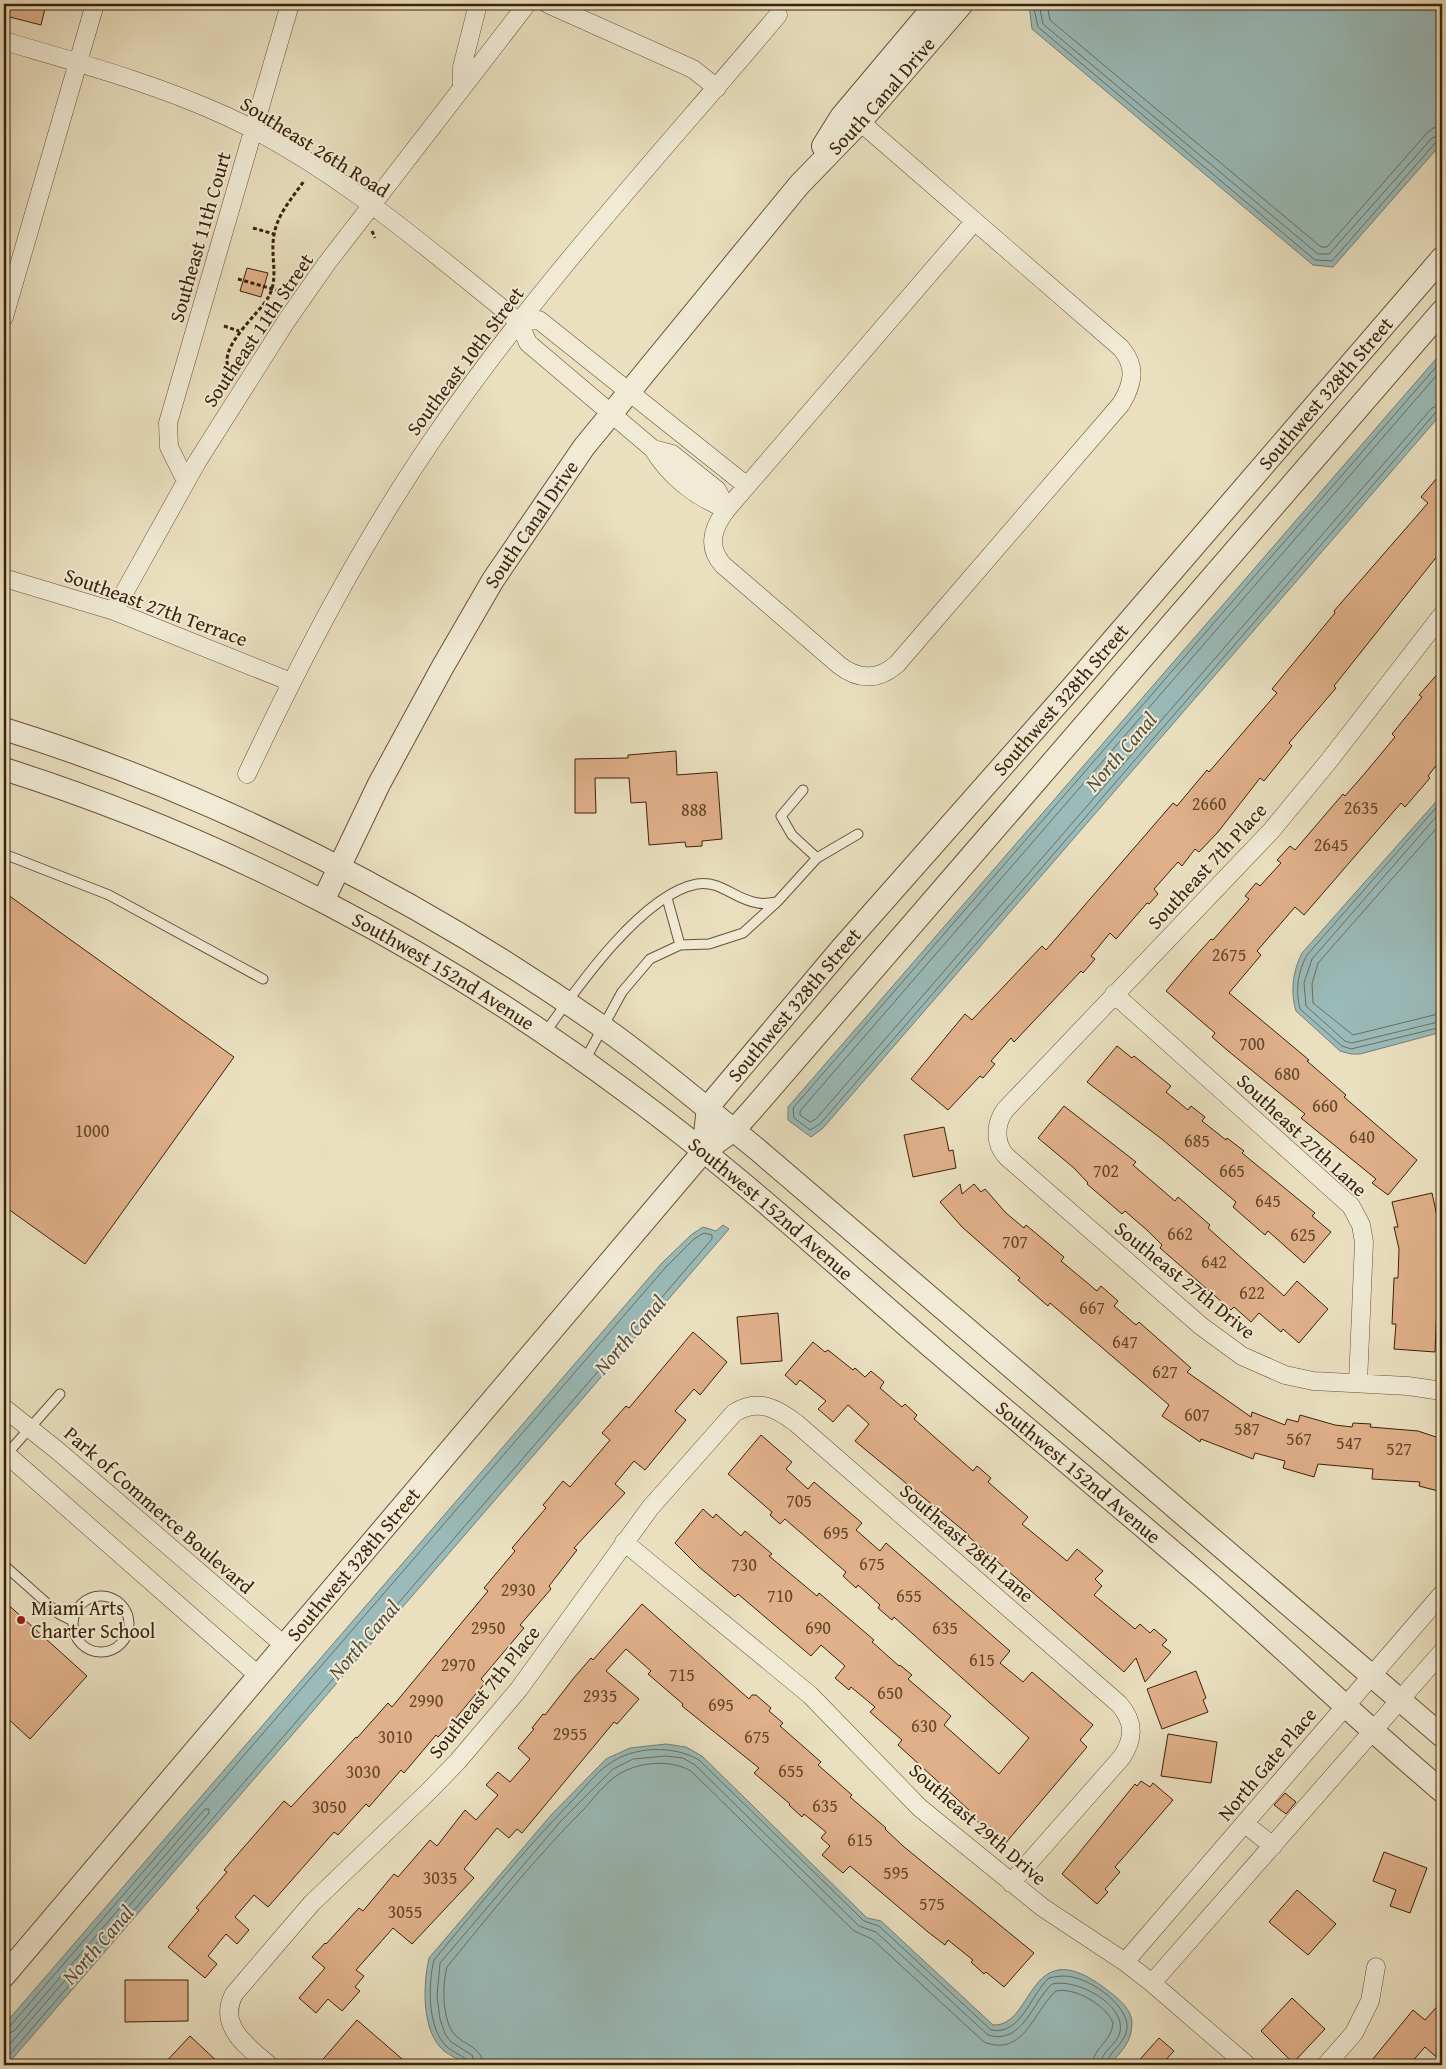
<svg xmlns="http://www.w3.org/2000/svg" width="1446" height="2069" viewBox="0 0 1446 2069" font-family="'Gentium Book Plus',serif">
<rect width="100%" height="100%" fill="#eae0c0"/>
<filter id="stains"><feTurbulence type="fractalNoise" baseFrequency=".004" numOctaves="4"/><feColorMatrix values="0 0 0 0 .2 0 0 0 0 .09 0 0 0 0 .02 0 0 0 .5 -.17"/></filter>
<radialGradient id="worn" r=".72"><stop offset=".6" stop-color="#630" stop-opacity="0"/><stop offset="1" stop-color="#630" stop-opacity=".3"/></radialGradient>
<!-- water -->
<path fill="#9abbb9" stroke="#747e73" d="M1029,4H1442V143L1333,267L1313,265L1032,29Z
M1442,352V413L823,1128L811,1137L788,1120V1107Z
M1442,795V1032L1360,1054H1351L1340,1051L1296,1011C1290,991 1293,971 1302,953Z
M723,1225L729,1229L7,2065H4V2025L661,1264L691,1235L703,1227L716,1231Z
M666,1744L686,1747L702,1756L867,1918L881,1921L993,2025C1036,2027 1027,1925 1111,1993C1120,2000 1132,2010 1132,2023C1132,2042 1121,2052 1109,2065H467C460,2060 451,2056 444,2051C421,2031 423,1985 429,1958L552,1814L606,1759L630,1748Z"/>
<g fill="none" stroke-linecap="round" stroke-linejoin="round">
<!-- shore -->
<path stroke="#6b6e61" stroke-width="1" d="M1033,4L1038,27L1315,260L1332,261L1436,142L1442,140
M1039,4L1043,24L1318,254H1329L1432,138L1442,134
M1047,4L1050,20L1321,247H1327L1427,133L1433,128L1442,127
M1442,360L793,1108L794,1118L810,1130L820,1124L1436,412L1442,410
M1442,369L800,1111V1115L810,1122L816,1119L1432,408L1442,404
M1442,801L1307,955C1298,971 1295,991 1300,1009L1342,1046L1351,1049L1442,1027
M1442,810L1312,959L1304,983L1306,1006L1345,1041L1352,1043L1442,1021
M1442,822L1318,963L1312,984L1313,1003L1353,1035L1442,1013
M4,2028L10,2026L665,1268L694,1239L704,1233L712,1235V1239L4,2061
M4,2035L14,2031L205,1809H209V1813L4,2051
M469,2065L467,2060C461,2055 453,2052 447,2047C427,2028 428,1984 434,1960C478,1907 523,1851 571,1802C583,1790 595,1773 609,1764C633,1746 674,1745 699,1760L864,1921L879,1926L991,2030C1021,2036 1031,1994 1049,1978C1058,1976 1067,1975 1076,1978C1096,1983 1129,2007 1127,2029C1125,2044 1108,2052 1106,2065
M475,2065L472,2055L451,2042L445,2034L440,2019L437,1996L440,1963L560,1822L613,1769L633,1759L666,1756L683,1758L695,1765L859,1926L876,1932L988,2035C1022,2046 1033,2001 1052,1984C1076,1978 1126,2004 1120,2032C1117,2045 1101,2051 1100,2065
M483,2065C482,2047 466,2046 455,2035C442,2021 442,1985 447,1967C491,1913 535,1858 584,1809C594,1798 606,1782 619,1774C639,1762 670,1759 691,1771L854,1931L872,1939L984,2042C1024,2058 1034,2010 1056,1991C1075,1987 1106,2005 1113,2023C1112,2041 1093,2048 1092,2065"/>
</g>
<!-- building -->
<path fill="#e0b08a" stroke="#3c2209" d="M9,4H46L41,25L6,16Z
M247,268L268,273L261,297L240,291Z
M1442,472V550L1334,686L1336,688L1289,743L1292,746L1264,781L1260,778L1218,832L1199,852L1195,849L1182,866L1178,862L1154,889L1158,894L1149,904L1147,903L1116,939L1110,933L1091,956L1095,959L1083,973L1081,971L1014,1042L1011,1038L991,1061L995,1064L983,1078L980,1076L948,1110L911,1079L965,1014L972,1020L1042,946L1046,950L1173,803L1177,806L1207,770L1209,772L1277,693L1272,689L1335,613L1334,611L1428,503L1421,497Z
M1442,669V758L1428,776L1430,778L1405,807L1401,803L1304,915L1295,907L1257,951L1261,955L1229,993L1309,1060L1307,1061L1346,1095L1344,1097L1417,1160L1388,1195L1372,1183L1376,1179L1301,1118L1305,1114L1227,1050L1212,1037L1215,1033L1166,991L1193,959L1211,939L1213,940L1249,899L1245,896L1256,883L1260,886L1281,863L1277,860L1290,846L1295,850L1343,794L1345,796L1366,772L1395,737L1392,734L1422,697L1419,695Z
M676,751L677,775L717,772L722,839L702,841V846L686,847L685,842L649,845L646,802L631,803L629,778H595L596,813H575V759L628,758V755Z
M4,892L234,1057L85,1264L4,1206Z
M1117,1046L1132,1058L1134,1056L1171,1086L1166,1092L1188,1110L1191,1106L1205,1117L1202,1121L1226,1140L1227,1138L1244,1151L1242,1153L1315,1213L1312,1216L1331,1232L1304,1263L1268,1231L1265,1235L1233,1207L1236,1202L1163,1140L1087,1082Z
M1064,1106L1136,1162L1133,1165L1175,1201L1178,1197L1210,1225L1208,1228L1284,1296L1297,1281L1328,1309L1299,1343L1283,1329L1281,1332L1259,1313L1251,1322L1234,1307L1231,1310L1160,1248L1162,1245L1148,1231L1125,1211L1122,1214L1087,1184L1088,1183L1074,1168L1038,1138Z
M944,1127L949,1151L953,1150L956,1168L913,1177L904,1135Z
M960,1184L962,1194L974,1184L981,1192L985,1189L1006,1213L1024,1228L1026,1225L1064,1257L1061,1261L1097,1291L1101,1286L1118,1301L1114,1306L1136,1325L1139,1322L1191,1368L1187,1372L1251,1417L1252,1412L1285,1425L1287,1419L1298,1422L1300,1415L1335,1425L1352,1427L1353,1423L1371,1424L1370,1427L1418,1431L1442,1439V1492L1419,1486L1420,1482L1372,1479L1373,1469L1318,1464L1314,1477L1283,1468L1285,1461L1255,1453L1253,1459L1201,1439L1200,1442L1162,1416L1169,1405L1050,1303L1048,1306L1018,1280L1020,1278L962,1227L940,1202Z
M1432,1193L1440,1230L1435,1352L1394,1349L1396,1324H1392L1394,1278H1398L1399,1249L1394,1227H1398L1392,1202Z
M778,1313L782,1361L741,1364L737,1317Z
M693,1332L727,1362L700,1395L694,1389L675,1411L686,1420L645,1470L634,1461L615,1484L625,1493L574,1548L577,1550L549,1586L551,1589L520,1625L524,1628L481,1679L485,1683L456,1718L438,1737L436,1735L404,1773L401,1770L369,1807L366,1804L338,1835L334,1832L268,1907L254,1895L235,1917L249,1930L237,1944L226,1934L208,1956L217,1964L205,1978L168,1947L199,1910L196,1908L227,1872L224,1870L284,1801L291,1807L356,1737L357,1738L388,1703L392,1707L488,1591L484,1588L515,1551L512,1548L546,1508L543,1505L563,1481L570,1487L610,1440L602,1433L626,1406L629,1408Z
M813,1342L825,1352L828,1350L853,1370L855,1368L865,1377L871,1371L884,1382L880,1388L902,1407L905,1404L917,1415L914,1419L973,1471L977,1466L991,1478L988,1482L1028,1517L1022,1524L1067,1561L1077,1549L1103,1571L1095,1579L1102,1586L1094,1595L1135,1629L1140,1624L1150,1633L1154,1629L1167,1640L1162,1645L1171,1652L1145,1682L1136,1658L1124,1672L968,1536L969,1535L855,1441L869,1424L848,1405L833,1422L818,1409L826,1401L800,1380L796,1385L785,1375Z
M761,1435L792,1462L786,1469L808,1489L814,1482L862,1523L856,1530L880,1551L886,1543L1010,1651L1000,1663L1023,1682L1032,1672L1093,1725L1080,1740L1087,1747L1004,1845L967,1812L969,1810L898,1745L902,1740L870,1712L875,1707L851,1687L849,1690L835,1678L845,1666L821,1645L811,1656L738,1594L735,1597L699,1567L675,1543L703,1509L713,1518L716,1514L741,1536L745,1531L772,1554L769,1556L817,1596L819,1593L874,1640L872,1642L899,1666L900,1665L912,1675L908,1679L951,1716L944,1725L999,1774L1029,1738L894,1617L892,1620L878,1608L880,1605L858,1585L856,1588L843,1576L846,1572L785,1519L780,1524L770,1515L772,1512L728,1474Z
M4,1601L87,1676L30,1739L4,1715Z
M642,1604L749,1699L752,1695H756L771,1708L769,1711L783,1723L780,1726L821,1762L818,1765L852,1795L850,1797L886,1828L885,1829L903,1846L1034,1953L1004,1987L986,1972L984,1974L971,1962L973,1960L948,1940L945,1945L928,1932L850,1866L843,1873L822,1855L830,1846L821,1838L826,1832L804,1814L802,1817L789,1805L790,1804L754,1773L759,1768L682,1706L683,1704L648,1674L651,1671L626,1649L606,1671L639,1699L617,1724L614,1722L522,1833L517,1829L509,1838L497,1828L464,1869L474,1878L412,1944L393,1928L356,1970L364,1976L355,1987L360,1991L342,2011L328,1999L316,2013L299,1998L325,1968L312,1957L325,1943L326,1944L359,1908L363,1911L394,1874L398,1877L430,1840L437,1846L465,1810L476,1820L498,1795L486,1785L498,1772L510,1782L530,1759L518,1748L534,1729L532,1728L543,1714L545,1715L573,1679L591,1658L593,1660Z
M1196,1671L1206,1698L1203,1700L1208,1712L1162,1729L1147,1689Z
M1168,1734L1217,1742L1211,1783L1161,1776Z
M1141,1781L1150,1787L1153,1783L1173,1800L1115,1867L1120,1872L1105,1889L1108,1892L1097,1904L1062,1874L1135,1784L1137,1786Z
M1285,1793L1296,1802L1286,1814L1274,1805Z
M1384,1852L1427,1868L1410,1913L1390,1906L1396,1890L1373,1881Z
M1297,1890L1336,1924L1308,1955L1269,1922Z
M125,1980H188V2021L125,2022Z
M1292,1998L1325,2029L1293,2063L1261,2031Z
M1442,2001V2062L1425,2047L1409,2065H1368L1413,2010L1425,2020Z
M357,2020L409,2065H318Z
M190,2036L221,2065H163Z
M1159,2038L1174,2051L1161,2065H1135Z"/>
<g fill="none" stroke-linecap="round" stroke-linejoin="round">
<!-- service casing -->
<g stroke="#685237" stroke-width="11">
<path id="service" d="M803,790L781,816L792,835L817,858
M4,854L109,895L263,979
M667,898L680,945
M545,1033C576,989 642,894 697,884C721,880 735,900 758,903C763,904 771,903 777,902
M585,1060L622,992L650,959L680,945L709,944L743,933L777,902L817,858L858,834
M6,1455L60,1394
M4,1565L59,1614L73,1621
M73 1624a28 28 0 1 1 56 0a28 28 0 1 1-56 0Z"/>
</g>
<!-- minor casing -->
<g stroke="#685237" stroke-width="19">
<path id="minor" d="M548,4L693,69L717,88
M4,41C79,63 154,83 226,116C334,166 427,248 519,322L528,343L653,449C670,477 697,498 727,509
M462,88V67L478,4
M851,114L1121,348C1137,367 1133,384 1121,404L897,664C878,681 858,680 839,665L723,565C706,546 713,527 727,509L974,222
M4,317L95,4
M519,322L539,320L747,486
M653,449L672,454L717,490L727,509
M186,481L169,447L168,423L290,4
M4,578L114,611L291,682
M114,611L197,462L287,320L327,263L527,4
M1442,615L1328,762L1271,831L1005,1110C995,1124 994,1144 1007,1157L1201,1326L1242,1356L1285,1375L1313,1381L1408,1386L1442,1391
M247,774C302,658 361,544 433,439C535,289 661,154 778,15
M1114,994L1351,1206L1361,1225L1364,1242L1358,1383
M4,1408L58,1451L285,1646
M4,1452L259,1676
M624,1542L810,1695L920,1808L1042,1907L1125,1962L1152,1983L1247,2065
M1245,1824L1273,1846
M1125,1962L1442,1594
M1152,1983L1442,1652
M269,2065C248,2047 217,2026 234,1994L312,1903L428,1792L458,1761L519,1689L650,1508L734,1413C758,1398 776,1408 796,1423L1119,1704C1134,1721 1135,1737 1122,1757L1011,1883
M1326,2065L1354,2033L1370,2001L1376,1967"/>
</g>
<!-- tertiary casing -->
<g stroke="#685237" stroke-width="24">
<g id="tertiary">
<path d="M823,146L841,117L936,4"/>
<path d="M4,729C217,795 422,900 604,1028C658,1066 707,1109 758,1150L1442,1736"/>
<path id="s1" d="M4,769C228,840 440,952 628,1093C736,1172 835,1264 936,1351C1024,1427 1114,1501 1202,1577C1283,1647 1360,1722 1442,1791"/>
<path id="s2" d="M323,901L379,784L442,668L493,580L584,447L799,185L860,122L962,4"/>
<path id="s3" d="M703,1152L708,1107L841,949L1075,684L1442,258"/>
<path id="s4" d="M4,1976L703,1152L734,1130L752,1110L1442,311"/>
</g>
</g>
<!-- path -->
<path stroke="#3c2209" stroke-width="3" stroke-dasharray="4 2.5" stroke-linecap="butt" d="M253,228L274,234
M372,231L375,238
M238,279L283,292
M224,326L239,331
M230,371C215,348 260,314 269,296C279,277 270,255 274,235C277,215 292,198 304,181"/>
<!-- service -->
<use href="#service" stroke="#f1ebd6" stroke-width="9"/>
<!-- minor -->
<use href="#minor" stroke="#f1ebd6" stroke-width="18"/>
<!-- tertiary -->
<use href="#tertiary" stroke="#f1ebd6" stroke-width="22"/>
</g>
<!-- markers -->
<circle fill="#8f2418" stroke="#f1ebd6" stroke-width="2" cx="21" cy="1620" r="5"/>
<g text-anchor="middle" stroke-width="4" stroke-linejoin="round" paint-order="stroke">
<!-- number labels -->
<g font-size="18" fill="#654629">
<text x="1209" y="810">2660</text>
<text x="1361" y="814">2635</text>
<text x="694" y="816">888</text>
<text x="1331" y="851">2645</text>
<text x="1229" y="961">2675</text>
<text x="1252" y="1050">700</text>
<text x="1287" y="1080">680</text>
<text x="1325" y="1112">660</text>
<text x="92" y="1137">1000</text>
<text x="1362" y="1143">640</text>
<text x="1197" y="1147">685</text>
<text x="1106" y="1177">702</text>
<text x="1232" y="1177">665</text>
<text x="1268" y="1207">645</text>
<text x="1180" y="1240">662</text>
<text x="1303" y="1241">625</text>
<text x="1015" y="1248">707</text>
<text x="1214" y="1268">642</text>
<text x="1252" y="1299">622</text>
<text x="1092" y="1314">667</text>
<text x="1125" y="1348">647</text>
<text x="1165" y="1378">627</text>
<text x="1197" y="1421">607</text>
<text x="1247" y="1435">587</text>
<text x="1299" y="1445">567</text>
<text x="1349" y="1449">547</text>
<text x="1399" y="1455">527</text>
<text x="799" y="1507">705</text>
<text x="836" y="1539">695</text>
<text x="872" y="1570">675</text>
<text x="744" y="1571">730</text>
<text x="518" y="1596">2930</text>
<text x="780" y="1602">710</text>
<text x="909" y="1602">655</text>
<text x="488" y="1634">2950</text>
<text x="818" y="1634">690</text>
<text x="945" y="1634">635</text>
<text x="982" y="1666">615</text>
<text x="458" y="1671">2970</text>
<text x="682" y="1681">715</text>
<text x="890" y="1699">650</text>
<text x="600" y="1702">2935</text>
<text x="426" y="1707">2990</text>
<text x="721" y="1711">695</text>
<text x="924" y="1732">630</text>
<text x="570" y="1740">2955</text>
<text x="395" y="1743">3010</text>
<text x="757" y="1743">675</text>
<text x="791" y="1777">655</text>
<text x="363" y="1778">3030</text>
<text x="825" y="1812">635</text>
<text x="329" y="1813">3050</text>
<text x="860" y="1846">615</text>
<text x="896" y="1879">595</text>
<text x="440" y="1884">3035</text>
<text x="932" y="1910">575</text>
<text x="405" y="1918">3055</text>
</g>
<!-- street labels -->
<g font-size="20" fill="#3c2209" stroke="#f1ebd6">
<text dy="7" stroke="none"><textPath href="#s2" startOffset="985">South Canal Drive</textPath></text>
<text transform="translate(315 147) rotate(32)" y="7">Southeast 26th Road</text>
<text transform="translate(200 237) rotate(-74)" y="7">Southeast 11th Court</text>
<text transform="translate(258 330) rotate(-56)" y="7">Southeast 11th Street</text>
<text transform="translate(465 361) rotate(-53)" y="7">Southeast 10th Street</text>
<text dy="7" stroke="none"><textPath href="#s3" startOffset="989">Southwest 328th Street</textPath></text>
<text dy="7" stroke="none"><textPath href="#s2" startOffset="431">South Canal Drive</textPath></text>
<text transform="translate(156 607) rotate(20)" y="7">Southeast 27th Terrace</text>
<text dy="7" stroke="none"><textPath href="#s3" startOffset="584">Southwest 328th Street</textPath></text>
<text transform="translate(1207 866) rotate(-47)" y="7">Southeast 7th Place</text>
<text dy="7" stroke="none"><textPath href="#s1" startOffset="485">Southwest 152nd Avenue</textPath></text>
<text dy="7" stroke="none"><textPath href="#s3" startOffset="179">Southwest 328th Street</textPath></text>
<text transform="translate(1302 1135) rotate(43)" y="7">Southeast 27th Lane</text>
<text dy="7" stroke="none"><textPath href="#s1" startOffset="890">Southwest 152nd Avenue</textPath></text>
<text transform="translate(1185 1280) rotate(39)" y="7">Southeast 27th Drive</text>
<text dy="7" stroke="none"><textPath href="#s1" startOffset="1295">Southwest 152nd Avenue</textPath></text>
<text transform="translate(159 1510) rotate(41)" y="7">Park of Commerce Boulevard</text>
<text transform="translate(967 1543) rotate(41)" y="7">Southeast 28th Lane</text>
<text dy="7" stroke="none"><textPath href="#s4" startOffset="540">Southwest 328th Street</textPath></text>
<text transform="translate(484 1692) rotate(-51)" y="7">Southeast 7th Place</text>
<text transform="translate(1267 1764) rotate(-50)" y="7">North Gate Place</text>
<text transform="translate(978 1824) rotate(41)" y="7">Southeast 29th Drive</text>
</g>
<!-- poi labels -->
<g font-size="20" fill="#3c2209" stroke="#f1ebd6" text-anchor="start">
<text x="31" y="1615">Miami Arts<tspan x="31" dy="23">Charter School</tspan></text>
</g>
<!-- water labels -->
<g font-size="21" font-style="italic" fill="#58503e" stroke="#f1ebd6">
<text transform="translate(1121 752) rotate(-49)" y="7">North Canal</text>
<text transform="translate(630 1335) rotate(-49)" y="7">North Canal</text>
<text transform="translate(364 1640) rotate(-49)" y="7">North Canal</text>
<text transform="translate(98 1945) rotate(-49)" y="7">North Canal</text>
</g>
</g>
<!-- margin -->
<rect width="1446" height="2069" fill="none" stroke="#eae0c0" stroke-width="20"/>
<rect x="5" y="5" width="1436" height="2059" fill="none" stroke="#3c2209" stroke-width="2.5"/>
<rect x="10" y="10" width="1426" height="2049" fill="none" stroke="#3c2209"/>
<rect width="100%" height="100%" filter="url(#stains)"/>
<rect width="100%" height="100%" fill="url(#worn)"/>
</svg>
